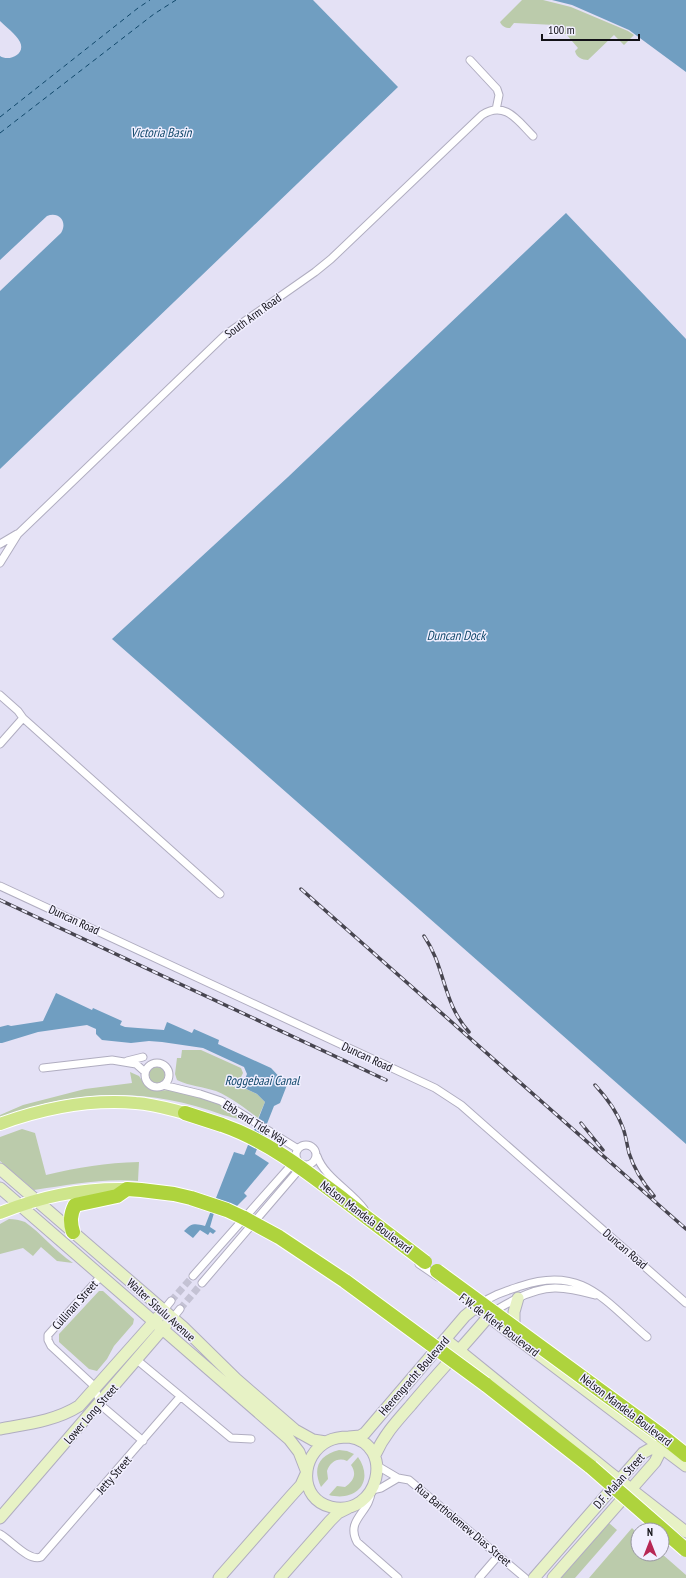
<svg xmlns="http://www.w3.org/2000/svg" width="686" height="1578" viewBox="0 0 686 1578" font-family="'PT Sans Narrow',sans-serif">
<rect width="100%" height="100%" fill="#e4e1f5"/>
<!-- green -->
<path fill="#bbcbab" d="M522,0H543L571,7L628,31L634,35L624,45L614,35L588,60C582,60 576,57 575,51L578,48L566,34H557L555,31V25L514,23L510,28C505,28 502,26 500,22Z
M182,1050H201L241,1068L243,1073L237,1085L257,1094L265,1102L258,1118C245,1108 232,1098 216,1091C204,1087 189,1086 177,1080L175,1074L177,1058H181Z
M149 1075a8 8 0 1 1 16 0a8 8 0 1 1-16 0Z
M130,1072L139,1076L145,1085L149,1089L154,1091L169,1090L191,1094L217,1103L243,1118V1121C237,1118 230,1117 223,1115C148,1087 74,1089 0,1118V1115L23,1105L85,1089L132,1083Z
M22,1129L35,1133L46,1175C79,1167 105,1163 139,1162L138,1181C103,1178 69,1185 34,1190L0,1161V1137Z
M9,1219C14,1219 20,1220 25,1222C41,1233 55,1251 73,1263L57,1261L41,1247L33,1256L23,1248L0,1254V1224Z
M99,1291H103L134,1319L133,1324L114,1346L107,1359L97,1371L89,1369L59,1342V1334Z
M339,1450L347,1451L354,1454L347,1461C338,1457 330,1462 327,1471L328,1479L321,1487C312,1468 319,1455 339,1450Z
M358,1457C375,1482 356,1502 329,1495L337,1486L345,1487C354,1481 357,1474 351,1465Z
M609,1523L617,1530L575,1578H561Z
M632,1528L638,1534V1554H662L686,1575V1578H589Z"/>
<!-- water -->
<path fill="#709ec1" d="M0,0H313L398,87L0,469V291L61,233C68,222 59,211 47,216L0,260V56C9,62 26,54 20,42C16,34 6,27 0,21Z
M552,0H686V72L629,30L572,5Z
M566,213L686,339V1144L112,639L288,477Z
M56,993L92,1010L93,1008L122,1021L120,1025L125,1027L164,1030L167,1022L192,1033L194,1029L219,1040L218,1044L271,1068L287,1085L280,1103L274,1106L255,1154L269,1163L244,1193L247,1196L226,1217L214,1213L210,1227L216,1231L213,1234L210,1232L208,1235L200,1230L193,1238L184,1231C191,1223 195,1223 205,1226L234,1152L244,1155L265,1102L257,1094L242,1087L247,1074L244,1067L203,1048L162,1042L149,1041L131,1043L102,1040L96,1034V1029L87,1025L38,1032L2,1043H0V1027L8,1025L11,1026L43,1021Z"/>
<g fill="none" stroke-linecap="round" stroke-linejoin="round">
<!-- ferry -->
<path stroke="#10476a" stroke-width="1" stroke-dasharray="5 4" stroke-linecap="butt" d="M0,117L138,8L150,0
M0,133L154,14L176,0"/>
<!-- street-tunnel -->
<path stroke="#c4c2d4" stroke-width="7" stroke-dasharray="7 3.5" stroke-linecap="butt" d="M171,1301L193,1276
M180,1309L202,1283"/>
<!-- street casing -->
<g stroke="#b0adc0" stroke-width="9">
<path id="street" d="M470,60L497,89L499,95L496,110
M0,544L17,534
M0,563L18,534L225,335L315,272L331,259L482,115C505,100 518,121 533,136
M0,695L18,711L23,718L220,894
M0,744L23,718
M0,886L435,1088L461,1105L686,1303
M127,1061L143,1057
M145 1075a12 12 0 1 1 24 0a12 12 0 1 1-24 0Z
M43,1068L112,1060L136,1064L145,1072
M163,1085L200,1094L221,1101L298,1149
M296 1155a10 10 0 1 1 20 0a10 10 0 1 1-20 0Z
M317,1156C324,1177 351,1191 364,1209
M419,1264L438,1277
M101,1276L48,1335V1340L51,1346L92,1384L103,1407L143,1441
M193,1276L294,1162
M202,1283L297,1172L303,1168
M479,1305C492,1295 506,1291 521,1286C582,1265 605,1301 647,1337
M163,1311L171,1301
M492,1313C500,1307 508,1303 516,1299C546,1284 563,1286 595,1295
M172,1319L180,1309
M137,1360L231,1438L251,1439
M376,1465L398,1478L409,1480L525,1578
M372,1490L381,1488L398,1478
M371,1491C371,1512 345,1519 357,1542L398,1578
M0,1534C11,1540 29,1562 41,1557L180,1397
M479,1578L498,1556"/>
</g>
<!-- secondary casing -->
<g stroke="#b0adc0" stroke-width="13">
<path id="secondary" d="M0,1169L183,1327L236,1379L295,1430L313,1440L326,1442
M0,1188L289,1439L299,1452L306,1470
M514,1332V1312L518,1298
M445,1339L609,1472L686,1532
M0,1429C27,1424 55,1421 79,1406L159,1316
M349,1437L360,1436L365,1433L465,1316L476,1307L686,1466
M349,1437C396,1444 379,1518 331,1507C298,1499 300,1455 328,1441C334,1438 342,1437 349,1437Z
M375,1455C384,1435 396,1422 411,1405C436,1375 463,1347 488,1317
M0,1518L166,1325
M219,1578L291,1496L301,1485L306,1474
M280,1578L330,1521L338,1513L348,1508
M534,1578L643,1453L650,1449L660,1448
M553,1578L655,1462L659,1454L660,1448"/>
</g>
<!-- primary casing -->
<g stroke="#fff" stroke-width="14">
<path id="primary" d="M0,1124C44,1108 89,1099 136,1103C153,1104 169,1109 185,1113
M0,1213C41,1196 83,1188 127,1189"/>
</g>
<!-- highway casing -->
<g stroke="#fff" stroke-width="16">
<path id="highway" d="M185,1113L222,1125
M73,1232C70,1222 70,1215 75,1205L117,1196L127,1189L141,1190L174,1194L191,1198L227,1210L244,1218
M485,1384L591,1467
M661,1435L686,1455"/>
</g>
<!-- street -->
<use href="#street" stroke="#fff" stroke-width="7"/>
<!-- secondary -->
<use href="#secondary" stroke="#e7f2c5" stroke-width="11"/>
<!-- primary -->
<use href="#primary" stroke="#cee58b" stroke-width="12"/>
<!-- highway -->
<use href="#highway" stroke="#aed33d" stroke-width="14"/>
<!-- rail casing -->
<g stroke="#47454f" stroke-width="3.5">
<path id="rail" d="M301,889L686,1229
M0,900L386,1080
M424,936C446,968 442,1002 469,1032
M595,1085C607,1098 617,1111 623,1128C626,1136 627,1145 629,1153C634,1169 643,1183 654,1196
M581,1123L603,1150"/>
</g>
<!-- rail -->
<use href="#rail" stroke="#f1efff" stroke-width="2" stroke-dasharray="6" stroke-linecap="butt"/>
<!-- highway-bridge casing -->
<g stroke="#fff" stroke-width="16" stroke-linecap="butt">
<path id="highway-bridge" d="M222,1125C268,1141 306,1171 344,1200C371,1221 398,1241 425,1262
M244,1218L279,1237L345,1281L485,1384
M437,1271L661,1435
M591,1467L686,1550"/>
</g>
<!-- highway-bridge -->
<use href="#highway-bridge" stroke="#aed33d" stroke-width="14"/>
</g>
<g text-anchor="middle" stroke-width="3" stroke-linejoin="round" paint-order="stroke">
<!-- street labels -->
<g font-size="12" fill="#121117" stroke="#f1efff">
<text transform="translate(253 316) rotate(-36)" y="4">South Arm Road</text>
<text transform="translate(74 920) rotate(25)" y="4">Duncan Road</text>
<text transform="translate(367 1057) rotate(25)" y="4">Duncan Road</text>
<text transform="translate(255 1123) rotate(32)" y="4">Ebb and Tide Way</text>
<text transform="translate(366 1217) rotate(37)" y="4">Nelson Mandela Boulevard</text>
<text transform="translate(625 1249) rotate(41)" y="4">Duncan Road</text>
<text transform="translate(75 1305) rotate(-48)" y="4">Cullinan Street</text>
<text transform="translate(161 1310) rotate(42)" y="4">Walter Sisulu Avenue</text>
<text transform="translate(499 1325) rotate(37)" y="4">F.W. de Klerk Boulevard</text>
<text transform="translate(414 1376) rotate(-49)" y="4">Heerengracht Boulevard</text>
<text transform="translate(626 1410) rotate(37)" y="4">Nelson Mandela Boulevard</text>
<text transform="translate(91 1414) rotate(-49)" y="4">Lower Long Street</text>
<text transform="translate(114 1475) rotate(-49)" y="4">Jetty Street</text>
<text transform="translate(619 1481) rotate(-48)" y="4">D.F. Malan Street</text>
<text transform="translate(463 1525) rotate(40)" y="4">Rua Bartholemew Dias Street</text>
</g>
<!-- water labels -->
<g font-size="13" font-style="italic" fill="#10476a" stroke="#f1efff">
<text x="161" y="137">Victoria Basin</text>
<text x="456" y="640">Duncan Dock</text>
<text x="262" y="1085">Roggebaai Canal</text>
</g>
</g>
<!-- north arrow -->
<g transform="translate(650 1542)"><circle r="19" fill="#f1efff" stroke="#9896a2"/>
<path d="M0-3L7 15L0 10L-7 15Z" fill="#b72755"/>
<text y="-6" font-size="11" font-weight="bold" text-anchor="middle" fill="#121117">N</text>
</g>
<!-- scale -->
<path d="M542 34v6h97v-6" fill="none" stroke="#121117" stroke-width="2"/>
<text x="548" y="34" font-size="12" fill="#121117" stroke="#f1efff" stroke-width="3" paint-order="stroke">100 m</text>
</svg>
